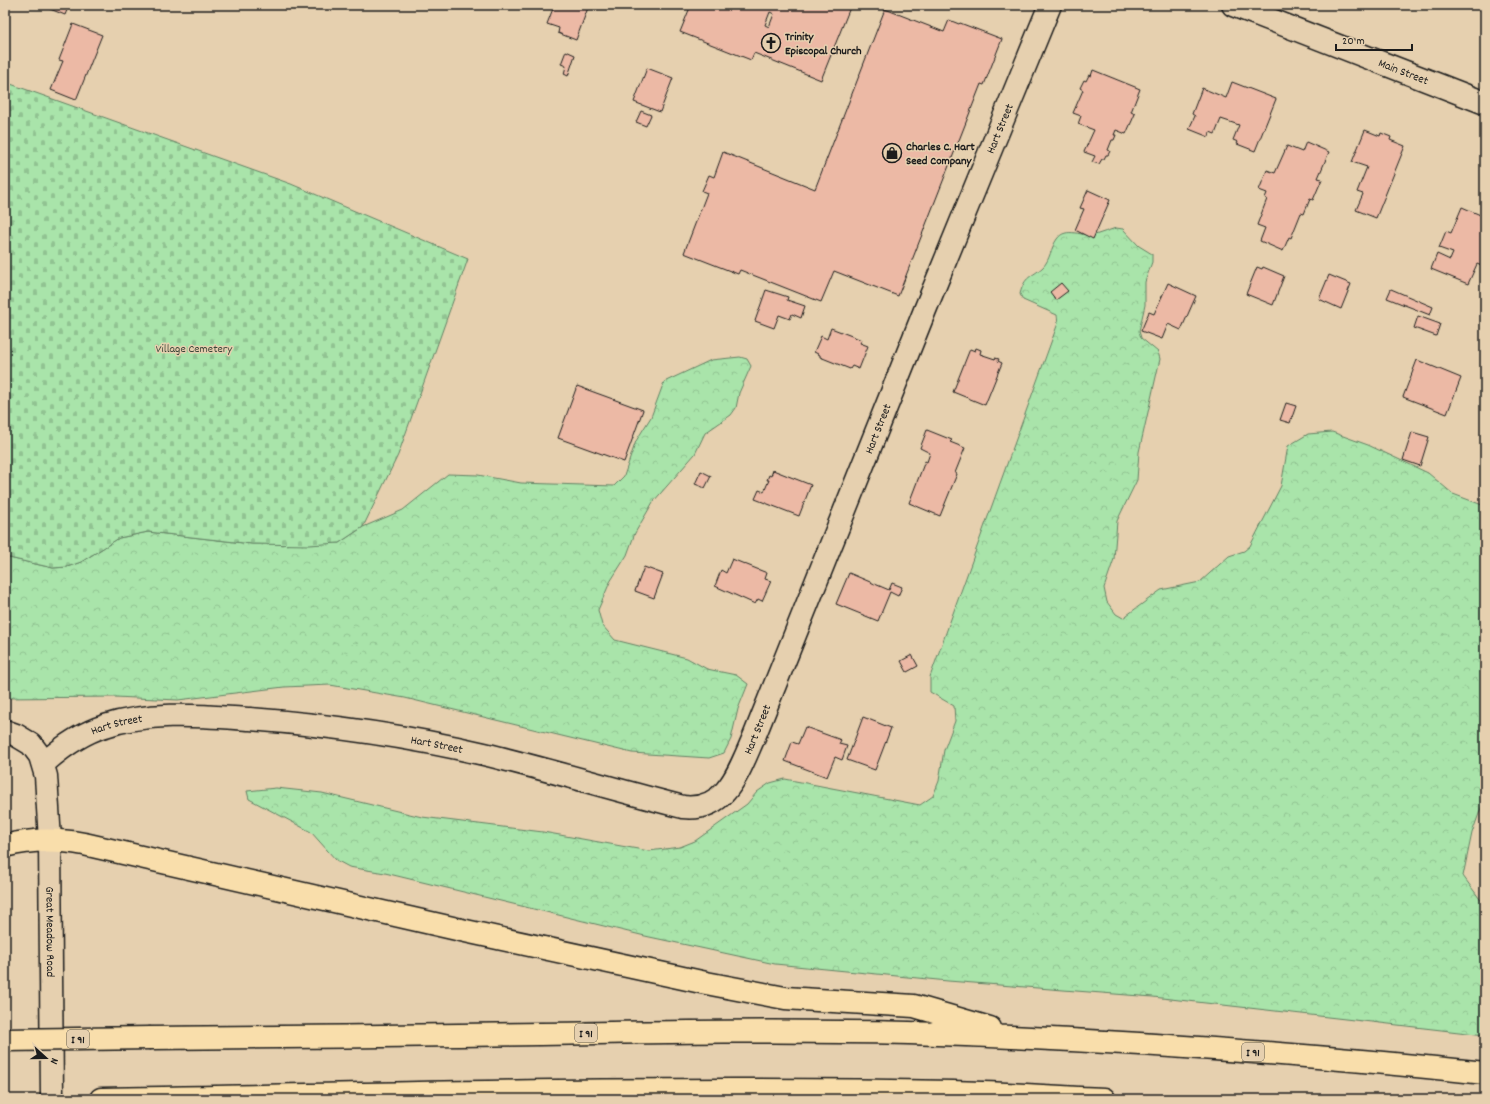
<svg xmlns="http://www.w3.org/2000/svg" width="1490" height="1104" viewBox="0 0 1490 1104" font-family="Dekko,sans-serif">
<defs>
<pattern id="forest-crowns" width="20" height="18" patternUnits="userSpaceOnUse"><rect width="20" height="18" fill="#a9e4aa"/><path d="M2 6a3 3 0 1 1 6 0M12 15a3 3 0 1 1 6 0" fill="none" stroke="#91c392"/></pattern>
<pattern id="cemetery-stones" width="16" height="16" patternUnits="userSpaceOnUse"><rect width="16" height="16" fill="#a9e4aa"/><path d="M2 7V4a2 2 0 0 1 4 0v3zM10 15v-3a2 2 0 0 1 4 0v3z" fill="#91c392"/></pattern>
</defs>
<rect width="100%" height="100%" fill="#e6d0af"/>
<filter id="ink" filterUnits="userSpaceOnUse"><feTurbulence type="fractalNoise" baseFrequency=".025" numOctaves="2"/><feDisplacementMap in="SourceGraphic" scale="8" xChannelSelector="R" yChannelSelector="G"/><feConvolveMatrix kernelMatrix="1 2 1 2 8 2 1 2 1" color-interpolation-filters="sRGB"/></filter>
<g filter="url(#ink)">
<!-- forest -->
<path fill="url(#forest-crowns)" stroke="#628063" d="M1116,228L1123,229L1139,246L1152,254V262L1145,282V305L1139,331L1141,338L1158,352L1160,359L1139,452L1137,480L1117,521L1114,559L1104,588L1107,602L1116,614L1123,618L1161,590L1200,582L1229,556L1244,551L1250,546L1281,486L1288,446L1308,434L1332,432L1368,445L1428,473L1453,494L1485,506V797L1472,833L1463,876L1485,906V1035L1153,997L948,981L775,964L645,936L385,873L349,867L336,860L311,832L249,799L247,791L276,788L322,793L422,817L543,832L649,851L680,847L695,841L747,804L757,792L770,783L785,779L920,805L933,796L939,781L944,750L955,721L954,706L930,692V677L1058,323L1057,315L1023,300L1020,294C1025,275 1031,278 1043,267C1050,260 1051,247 1057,239C1066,226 1083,237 1095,235C1102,233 1109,230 1116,228Z
M740,357L747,359L751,366L739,393L736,408L731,415L705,433L695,454L653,502L635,533L627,555L610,582L598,610L602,625L615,640L687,658L707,669L736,675L748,684L738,709L731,739L724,753L709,758L632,753L405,698L330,685L284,687L178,700L115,697L5,698V555L9,558L53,568L67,567L81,562L119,538L148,532L252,544L339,543L363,527L403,510L448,474L478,475L521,483L614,486L624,476L636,441L651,417L664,382L711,360Z"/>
<!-- cemetery -->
<path fill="url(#cemetery-stones)" stroke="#628063" d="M5,82L291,184L468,259L398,455L363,527L339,543L309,545L252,544L148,532L119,538L81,562L67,567L53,568L9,558L5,555Z"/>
<!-- building -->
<path fill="#ecb9a5" stroke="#1c1c1c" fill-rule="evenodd" d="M40,5H69L65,15Z
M551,5H589L576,40L558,33L559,28L547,24L554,6Z
M691,5H851L821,80L754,53L751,60L680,32ZM770,12L774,14L769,27L765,25Z
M885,9L944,32L949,20L959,24L960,23L1002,39L984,85L981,84L898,296L834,271L821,302L740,270L738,274L684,253L707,193L702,191L709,175L714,177L723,152L815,189Z
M73,24L102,35L76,100L51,90L63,61L59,60Z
M566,51L575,55L568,76L564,74L566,66L561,64Z
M647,68L673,78L660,112L634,102Z
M1093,70L1140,89L1131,112L1135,114L1126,134L1116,130L1114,135H1116L1114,140H1112L1108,150L1110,151L1108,155H1106L1104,159H1102L1099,164L1092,162L1095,156L1084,152L1094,130L1078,124L1081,116L1073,113L1083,90L1080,88L1084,80L1086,81L1089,75L1091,76Z
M1232,82L1276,99L1255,151L1237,144L1238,142L1233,140L1239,125L1221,119L1215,134L1210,132L1209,137L1189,129L1195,116L1192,114L1202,88L1226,98Z
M641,111L651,115L646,126L636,122Z
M1365,130L1380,136L1381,133L1391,137L1390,140L1405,146L1376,218L1356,210L1363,194L1357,192L1367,167L1352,162Z
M1306,142L1329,152L1318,178L1322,179L1313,200L1310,199L1304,214L1301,213L1291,238L1289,237L1283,251L1260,241L1265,228L1257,225L1267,199L1265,198L1267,193L1259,190L1267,170L1275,173L1287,146L1302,152Z
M1088,190L1110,200L1093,239L1075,230L1084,209L1080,208Z
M1462,207L1485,217V265L1484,267L1477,264L1468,284L1431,269L1437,254L1450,260L1453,253L1439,248L1446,231L1451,233Z
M1257,267L1262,269L1263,267L1284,276L1273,305L1246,294Z
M1329,275L1351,284L1341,309L1319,299Z
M1061,283L1068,291L1056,300L1050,292Z
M1168,283L1196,296L1181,330L1168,324L1162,339L1141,331L1149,312L1154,314Z
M1391,289L1433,307L1430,315L1387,298Z
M766,290L788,297L787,300L805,306L801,318L792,314L790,319L779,315L774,328L755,321Z
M1418,316L1440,324L1436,336L1414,328Z
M831,328L862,340L860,343L868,346L859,369L852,366L850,369L820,357V355L814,352L821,336L827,339Z
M976,348L981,350L980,354L995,359V358L999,359L998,361L1002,363L985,405L953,392L970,349L975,351Z
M1417,360L1461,378L1447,414L1403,397Z
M577,386L643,410L624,462L558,438Z
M1286,403L1296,406L1290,423L1280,420Z
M927,430L952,440L950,442L965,448L955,473L957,474L940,516L909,503L925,461L927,462L930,453L920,448Z
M1412,432L1429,437L1420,466L1403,460Z
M773,470L811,485L799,516L755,499L759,490L764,492L769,480H767L769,475L771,476Z
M701,471L711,476L705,488L695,484Z
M732,559L767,573L765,579L771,581L762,601L758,599L755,604L715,586L721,570L726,573Z
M644,567L663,574L654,598L635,591Z
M849,573L889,590L892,583L902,587L898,596L890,592L878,621L836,604Z
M912,655L918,666L907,672L901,661Z
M863,717L891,728L875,770L847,760Z
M805,727L841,740L839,744L847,746L842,760L835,757L827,777L785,761L792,742L798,744Z"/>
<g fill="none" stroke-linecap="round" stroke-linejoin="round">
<!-- minor casing -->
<g stroke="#1c1c1c" stroke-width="25">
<g id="minor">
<path id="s1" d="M1233,5L1485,103"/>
<path id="s2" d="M5,731L16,735L31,744L40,756L46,776L50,840L52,1099"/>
<path id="s3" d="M43,764C61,748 81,733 105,726C151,711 202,716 250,719C329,725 407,736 484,754C550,770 616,790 683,807C727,812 739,770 754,737L925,310L1050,5"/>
</g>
</g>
<!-- highway casing -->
<g stroke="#1c1c1c" stroke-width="25">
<path id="highway" d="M5,846C31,839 57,839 84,844L470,932L706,983L785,998L914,1006L990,1028
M151,1038C281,1037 410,1036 540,1034C663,1032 786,1030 909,1033C1102,1039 1294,1053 1485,1073
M101,1099C385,1094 669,1086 953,1092C1003,1093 1053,1097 1104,1099"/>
</g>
<!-- minor -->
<use href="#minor" stroke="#e6d0af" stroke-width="22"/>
<!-- highway -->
<use href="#highway" stroke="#f9deab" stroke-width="22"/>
<!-- highway-bridge casing -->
<g stroke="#1c1c1c" stroke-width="25" stroke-linecap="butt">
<path id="highway-bridge" d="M5,1040L151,1038"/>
</g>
<!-- highway-bridge -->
<use href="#highway-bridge" stroke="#f9deab" stroke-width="22"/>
</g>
</g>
<!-- icons -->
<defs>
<g id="church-ring" transform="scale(1)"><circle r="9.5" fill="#e6d0af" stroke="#1c1c1c" stroke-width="1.5"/><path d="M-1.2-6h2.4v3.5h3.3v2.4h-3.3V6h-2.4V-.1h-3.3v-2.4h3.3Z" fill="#1c1c1c"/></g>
<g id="shop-ring" transform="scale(1)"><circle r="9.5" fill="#e6d0af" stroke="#1c1c1c" stroke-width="1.5"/><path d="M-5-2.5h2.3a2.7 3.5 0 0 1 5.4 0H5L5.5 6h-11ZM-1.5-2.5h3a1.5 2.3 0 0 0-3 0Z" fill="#1c1c1c"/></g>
</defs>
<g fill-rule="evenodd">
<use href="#church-ring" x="771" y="43"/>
<use href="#shop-ring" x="892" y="153"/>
</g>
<g text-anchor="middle" stroke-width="3" stroke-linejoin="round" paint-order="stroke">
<!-- shield labels -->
<g fill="#e6d0af" stroke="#595248" stroke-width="1">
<rect x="575" y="1024" width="22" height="18" rx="3"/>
<rect x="67" y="1030" width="22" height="18" rx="3"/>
<rect x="1242" y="1043" width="22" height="18" rx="3"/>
</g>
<g font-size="11" font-weight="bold" fill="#1c1c1c">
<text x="586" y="1037">I 91</text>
<text x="78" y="1043">I 91</text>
<text x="1253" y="1056">I 91</text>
</g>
<!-- poi labels -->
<g font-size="12" font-weight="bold" fill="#1c1c1c" stroke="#e6d0af" text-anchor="start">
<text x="785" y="40">Trinity<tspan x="785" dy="14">Episcopal Church</tspan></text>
<text x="906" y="150">Charles C. Hart<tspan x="906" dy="14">Seed Company</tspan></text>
</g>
<!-- street labels -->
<g font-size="12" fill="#1c1c1c" stroke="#e6d0af">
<text dy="4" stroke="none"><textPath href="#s1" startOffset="183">Main Street</textPath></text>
<text dy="4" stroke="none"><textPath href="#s3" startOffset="1427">Hart Street</textPath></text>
<text dy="4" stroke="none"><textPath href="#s3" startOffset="1103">Hart Street</textPath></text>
<text dy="4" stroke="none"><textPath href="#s3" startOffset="85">Hart Street</textPath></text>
<text dy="4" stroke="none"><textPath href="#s3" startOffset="779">Hart Street</textPath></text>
<text dy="4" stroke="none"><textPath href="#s3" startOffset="408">Hart Street</textPath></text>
<text dy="4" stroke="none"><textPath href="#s2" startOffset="221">Great Meadow Road</textPath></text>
</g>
<!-- park labels -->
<g font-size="12" fill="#384438" stroke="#e6d0af">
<text x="194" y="352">Village Cemetery</text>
</g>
</g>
<!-- margin -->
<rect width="1490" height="1104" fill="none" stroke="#e6d0af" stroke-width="20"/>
<rect x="10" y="10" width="1470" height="1084" fill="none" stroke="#1c1c1c" stroke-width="1.5" filter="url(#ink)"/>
<!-- north arrow -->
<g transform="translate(46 1058) rotate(111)" stroke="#e6d0af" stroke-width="3" paint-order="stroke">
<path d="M0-3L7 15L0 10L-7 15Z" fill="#1c1c1c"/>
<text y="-6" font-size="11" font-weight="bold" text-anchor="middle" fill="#1c1c1c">N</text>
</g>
<!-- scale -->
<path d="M1336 44v6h76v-6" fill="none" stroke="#1c1c1c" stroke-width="2"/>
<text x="1342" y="44" font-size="12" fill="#1c1c1c" stroke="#e6d0af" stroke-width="3" paint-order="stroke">20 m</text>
</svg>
